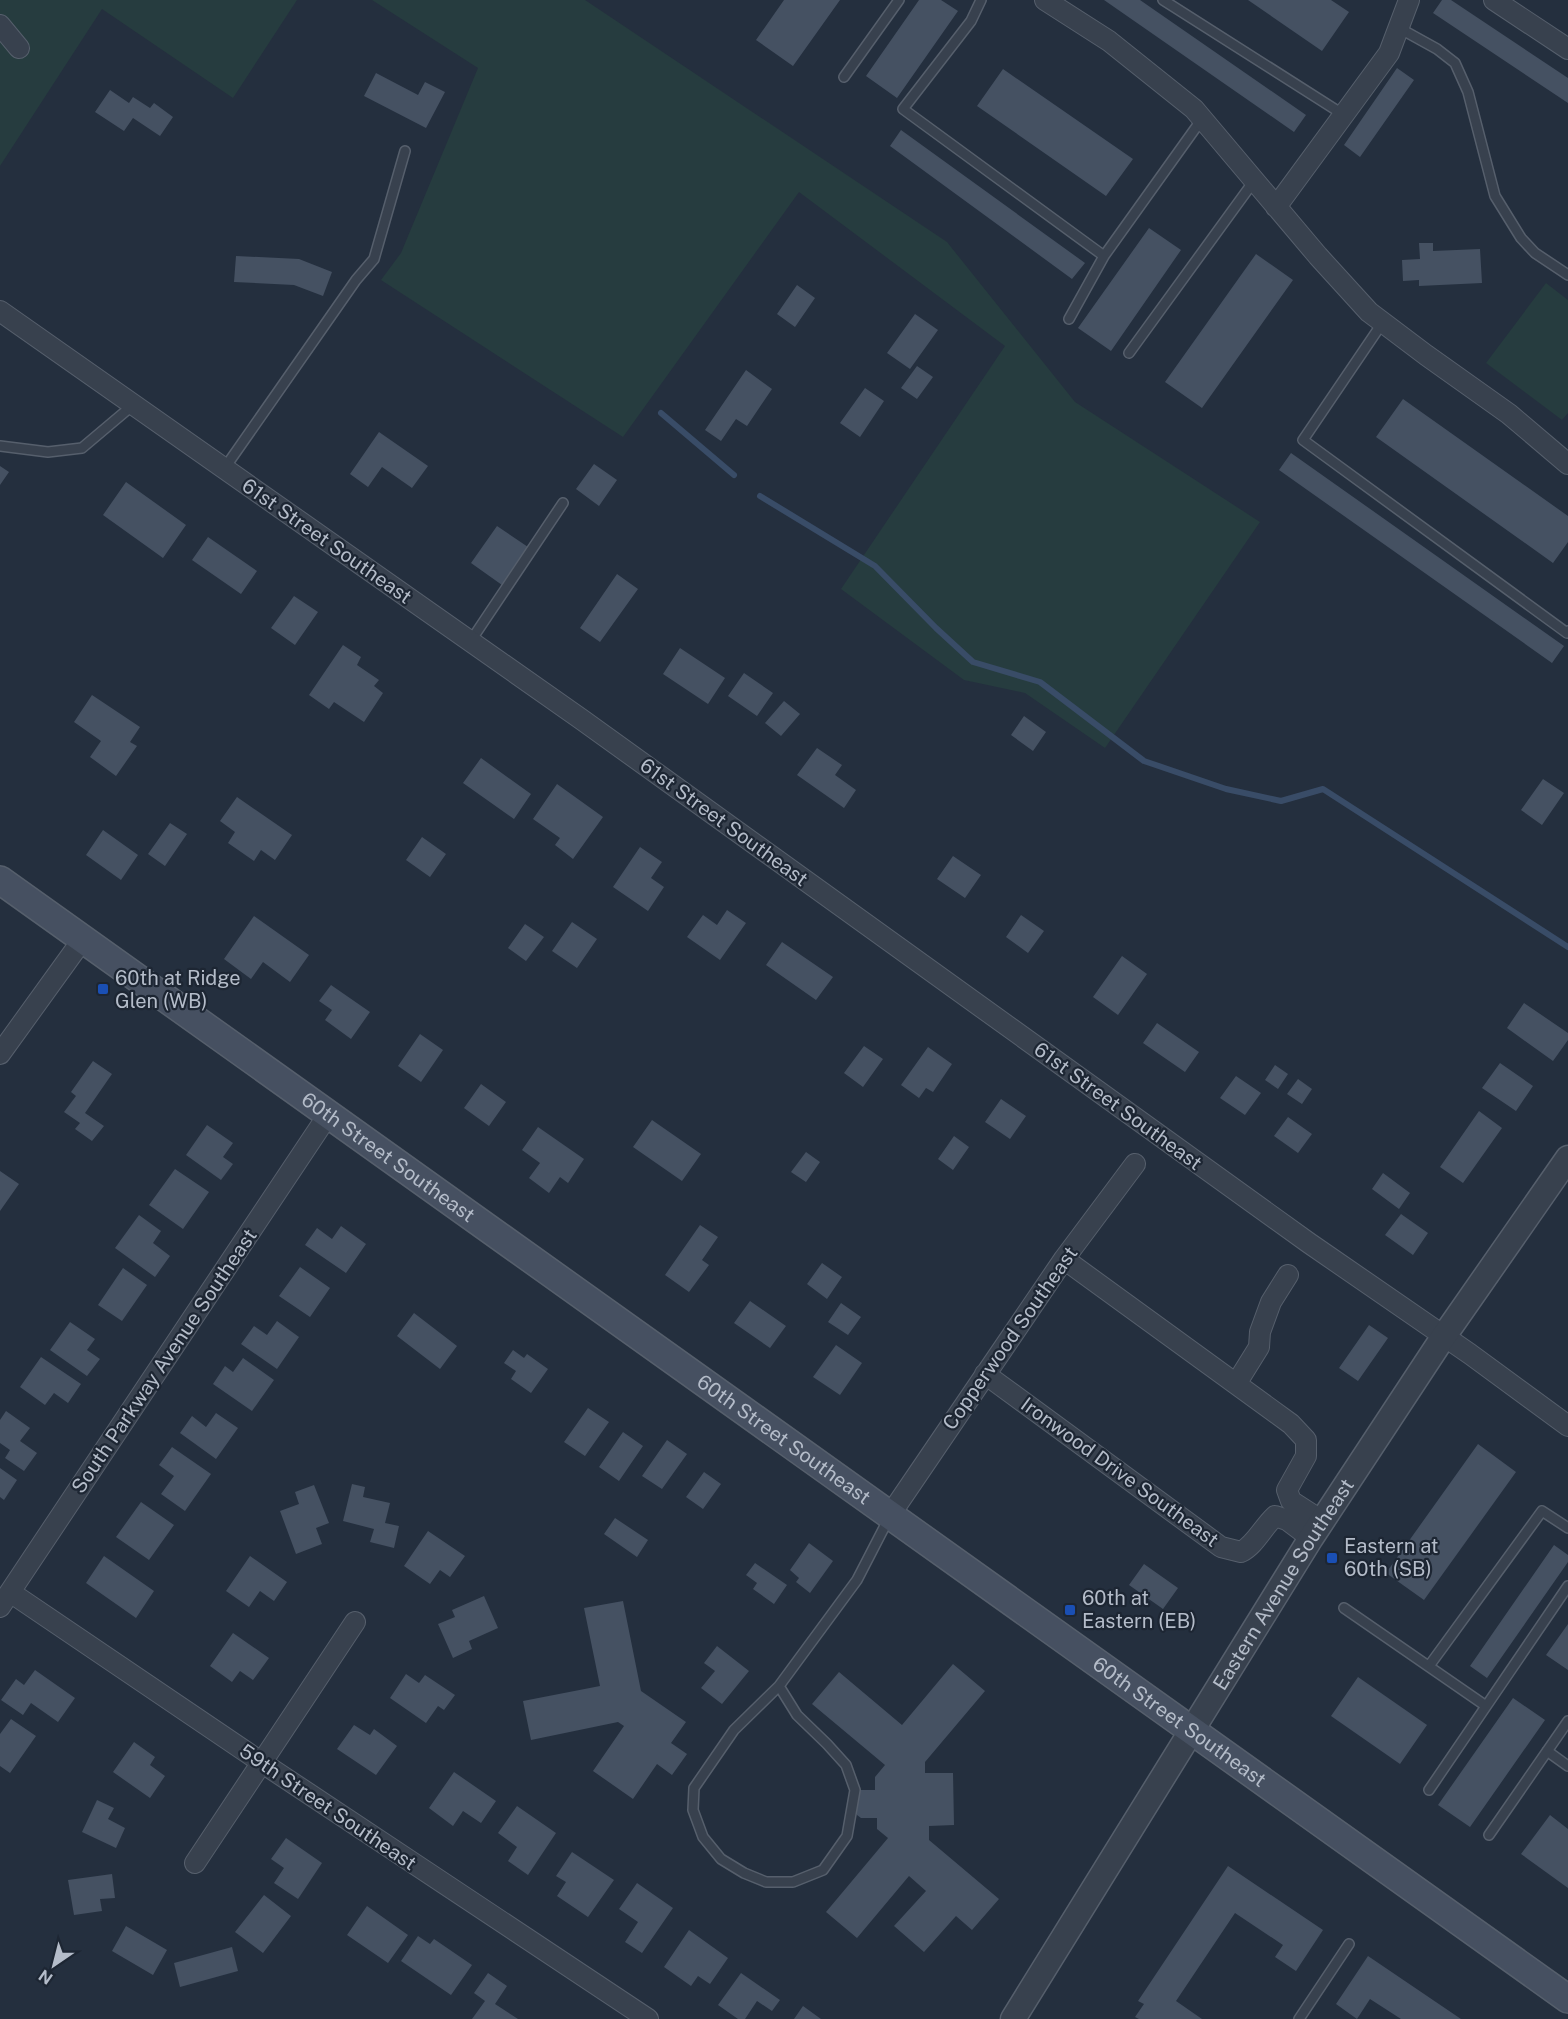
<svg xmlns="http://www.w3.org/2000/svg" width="1568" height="2019" viewBox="0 0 1568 2019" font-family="'Public Sans',sans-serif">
<rect width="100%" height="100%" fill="#242f3e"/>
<!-- green -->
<path fill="#263c3f" d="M0,0H297L233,98L102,9L0,166Z
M372,0H585L947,242L1075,402L1260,522L1105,748L1025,693L964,680L841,589L1005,346L799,192L623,437L381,280L401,253L478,68Z
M1546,283L1568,300V413L1562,420L1486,363Z"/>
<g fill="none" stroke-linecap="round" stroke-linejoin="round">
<!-- stream -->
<path stroke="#394c67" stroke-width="6" d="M661,413L734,475
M760,496L875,566L936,628L973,662L1040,682L1144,761L1226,789L1281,801L1323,789L1568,947"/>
</g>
<!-- building -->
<path fill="#455162" d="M784,0H840L793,66L756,40Z
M919,0H941L958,11L897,98L866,76Z
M1104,0H1140L1306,115L1294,132Z
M1248,0H1331L1349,12L1322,51Z
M1442,0H1451L1568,78V103L1433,13Z
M1397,68L1414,80L1360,157L1344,145Z
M1003,69L1133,159L1106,196L977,106Z
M376,73L418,95L425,82L445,92L426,128L364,96Z
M110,90L129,103L133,97L150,108L154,103L173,117L160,136L133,118L124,131L95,112Z
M901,130L1085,263L1072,279L890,146Z
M1149,228L1181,250L1111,351L1078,328Z
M1419,243H1433V251L1480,249L1482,283L1419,286V280L1403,281L1402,260L1420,259Z
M1256,254L1293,280L1202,408L1165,382Z
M236,256L299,259L332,272L323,296L294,285L234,282Z
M797,285L815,298L795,327L777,314Z
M915,314L938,330L910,369L887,353Z
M917,366L933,377L917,399L901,388Z
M746,370L772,389L747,426L736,419L721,441L705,430Z
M865,388L884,401L860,437L840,423Z
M1403,399L1568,516V542L1553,563L1376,437Z
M379,432L428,466L412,488L382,467L368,487L350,474Z
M1291,453L1564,646L1552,663L1279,470Z
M594,464L617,480L599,506L576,489Z
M0,466L9,472L0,485Z
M126,482L186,525L163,558L103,515Z
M497,526L528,547L502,585L471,563Z
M208,537L257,571L241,594L192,560Z
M617,574L638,589L600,642L580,628Z
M294,596L318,612L295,645L271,628Z
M343,645L361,657L357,665L379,680L374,686L383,693L364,722L334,702L329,709L309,695Z
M680,648L725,678L708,704L663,674Z
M744,673L773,693L757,716L728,696Z
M92,695L140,727L130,742L137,746L116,776L90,757L101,741L74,722Z
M784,701L800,714L781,736L765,723Z
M1024,716L1046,732L1033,751L1011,735Z
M817,748L842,765L835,775L856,790L844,808L797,775Z
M481,758L531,794L514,819L463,783Z
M1543,779L1564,793L1542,825L1521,810Z
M557,784L603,817L573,859L555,845L560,838L533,819Z
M237,797L292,835L275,860L261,850L254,861L228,843L235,832L220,821Z
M170,823L187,834L165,866L148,854Z
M103,830L138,855L121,880L86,855Z
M422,837L446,854L430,877L406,860Z
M640,847L662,862L651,878L664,887L648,911L613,887Z
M953,856L981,875L965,898L937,879Z
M727,910L746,923L720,960L687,937L703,915L717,925Z
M1021,915L1044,931L1028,953L1006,937Z
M254,916L309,955L290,982L263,962L251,979L224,959Z
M572,922L597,939L577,968L552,951Z
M525,924L544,937L526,961L508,948Z
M782,942L833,977L816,1000L766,965Z
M1122,956L1147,974L1118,1015L1093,997Z
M331,985L370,1012L351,1039L325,1020L332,1010L319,1001Z
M1524,1003L1568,1033V1040L1553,1061L1507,1028Z
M1157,1023L1199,1052L1185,1072L1143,1043Z
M420,1034L443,1050L421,1082L398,1066Z
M864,1046L883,1059L863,1087L844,1073Z
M928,1047L952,1064L933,1092L926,1088L919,1098L901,1085Z
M93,1061L112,1074L85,1113L104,1126L92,1141L75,1129L80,1123L64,1112L76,1096L71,1092Z
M1500,1063L1533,1086L1516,1111L1482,1088Z
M1275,1065L1288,1074L1278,1089L1265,1080Z
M1236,1076L1261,1093L1245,1115L1220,1098Z
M1298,1079L1312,1089L1302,1104L1287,1094Z
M481,1084L506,1102L489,1126L464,1108Z
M1001,1099L1026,1116L1010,1139L985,1122Z
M1479,1111L1502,1128L1463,1183L1440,1167Z
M1288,1117L1312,1134L1298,1153L1274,1136Z
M652,1120L701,1154L682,1181L633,1147Z
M207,1125L233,1143L223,1157L233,1164L221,1180L186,1155Z
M538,1127L584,1159L568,1183L560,1177L549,1193L529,1178L540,1163L522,1150Z
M954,1136L969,1147L953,1170L938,1159Z
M806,1152L820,1162L806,1182L791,1172Z
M175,1169L209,1192L183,1229L149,1205Z
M0,1171L19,1184L0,1211Z
M1383,1173L1410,1193L1399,1209L1372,1189Z
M1401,1214L1428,1233L1413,1255L1385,1235Z
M139,1215L161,1231L153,1243L170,1256L155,1277L115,1248Z
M700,1225L718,1237L702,1260L709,1265L689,1292L665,1275Z
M341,1226L366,1244L346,1273L305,1245L317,1228L332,1239Z
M822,1263L842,1277L827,1299L807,1284Z
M300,1267L330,1288L310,1317L279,1296Z
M123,1268L147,1285L122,1321L98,1305Z
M750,1301L786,1326L770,1348L734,1323Z
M841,1303L861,1317L848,1335L828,1322Z
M414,1313L457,1346L440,1369L397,1336Z
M277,1321L299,1337L277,1369L241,1344L254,1326L267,1335Z
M70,1322L95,1339L87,1350L100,1359L87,1376L50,1350Z
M1369,1325L1388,1338L1358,1381L1339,1368Z
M836,1345L862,1363L840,1395L813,1377Z
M513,1350L524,1358L527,1354L548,1369L531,1393L511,1379L516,1371L504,1363Z
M41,1357L81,1384L68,1403L54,1393L45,1405L20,1387Z
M243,1358L274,1380L252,1411L213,1384L225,1366L233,1372Z
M588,1408L609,1422L585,1456L564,1442Z
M6,1411L30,1428L20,1441L37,1453L24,1471L5,1458L10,1450L0,1443V1420Z
M216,1413L238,1428L216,1459L180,1433L192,1416L206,1427Z
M623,1432L643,1446L619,1481L599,1467Z
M667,1440L687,1454L662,1489L642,1476Z
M1478,1444L1516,1472L1424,1600L1386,1573Z
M172,1447L211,1474L185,1511L161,1494L174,1476L159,1465Z
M0,1468L17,1480L4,1500L0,1497Z
M704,1472L721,1484L703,1509L686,1497Z
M352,1484L365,1487L363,1497L390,1503L385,1523L399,1526L394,1548L370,1542L374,1529L343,1521Z
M314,1485L329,1523L316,1528L322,1544L296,1554L280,1511L299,1504L295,1492Z
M141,1502L174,1525L149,1560L116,1537Z
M615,1518L648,1540L637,1557L604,1534Z
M428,1531L465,1556L450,1577L440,1570L430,1584L404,1566Z
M809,1543L833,1561L810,1593L796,1582L799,1578L790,1570Z
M1554,1545L1568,1555V1562L1487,1678L1470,1666Z
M104,1556L154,1591L136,1618L86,1583Z
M250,1556L287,1582L274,1601L260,1591L249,1607L226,1591Z
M755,1563L787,1585L774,1604L753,1589L757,1583L746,1575Z
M1144,1564L1178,1588L1163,1609L1129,1585Z
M484,1596L498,1628L469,1641L472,1649L453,1658L438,1624L455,1617L452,1610Z
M623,1601L641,1691L686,1722L671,1743L687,1754L672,1775L657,1764L633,1799L593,1771L624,1726L618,1722L531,1740L523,1701L600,1686L584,1608Z
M1568,1624V1670L1546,1655Z
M233,1633L269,1658L253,1680L240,1671L232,1682L210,1666Z
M717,1646L749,1671L722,1704L701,1688L715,1671L704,1663Z
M953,1664L985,1691L925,1762V1773H953L954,1825L929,1826V1840L999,1899L972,1930L956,1916L924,1952L894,1926L926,1891L909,1876L857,1938L826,1912L888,1838L877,1829V1818H861L857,1815V1790H875V1777L885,1765L812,1704L839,1672L902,1725Z
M35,1670L75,1698L58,1722L31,1703L23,1715L1,1700L16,1679L24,1685Z
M406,1674L419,1683L425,1675L455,1695L444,1710L438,1706L426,1723L390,1698Z
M1358,1677L1427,1725L1400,1764L1331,1716Z
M1513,1698L1545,1720L1470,1827L1438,1805Z
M11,1719L36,1736L10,1773L0,1766V1734Z
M354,1725L370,1735L374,1729L397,1746L376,1775L337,1749Z
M134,1742L155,1757L150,1765L165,1776L150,1798L113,1772Z
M454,1772L496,1801L481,1823L463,1811L453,1826L429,1808Z
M97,1800L114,1808L108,1819L125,1828L116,1848L82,1832Z
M517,1806L556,1833L528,1875L508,1861L517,1847L498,1833Z
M1550,1815L1568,1829V1888L1521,1854Z
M286,1838L322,1863L298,1899L274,1883L284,1868L271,1859Z
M572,1852L614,1880L588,1917L557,1896L566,1882L556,1876Z
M1228,1866L1323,1930L1296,1971L1275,1957L1283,1945L1235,1913L1176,2001L1202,2019H1139L1135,2017L1144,2004L1138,2001Z
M112,1874L115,1898L100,1899L102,1911L74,1915L68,1880Z
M637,1883L673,1908L642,1953L625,1942L638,1922L619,1909Z
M264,1895L291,1916L263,1953L235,1932Z
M367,1906L408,1935L388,1963L347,1935Z
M126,1926L167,1950L153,1975L112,1951Z
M689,1930L728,1958L710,1984L698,1976L691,1986L664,1967Z
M418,1936L430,1944L434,1939L472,1965L451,1995L401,1961Z
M232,1947L238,1971L180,1987L174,1963Z
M1368,1956L1461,2019H1401L1370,1999L1357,2019L1336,2004Z
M488,1973L507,1986L495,2004L518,2019H472L485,2001L474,1993Z
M741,1973L780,2000L772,2011L757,2001L745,2019H738L718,2005Z
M803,2006L821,2019H794Z"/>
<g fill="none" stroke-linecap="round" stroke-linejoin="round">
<!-- service casing -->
<g stroke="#565f6c" stroke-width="12">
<path id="service" d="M981,0L971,21L903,109L1104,256
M1163,0L1344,115
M1399,28L1437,49L1455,63L1468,92L1495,196L1521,238L1535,253L1568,275
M844,77L899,0
M1069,319L1104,256L1202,119
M1383,322L1303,440L1567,633L1568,631
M1129,353L1254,181
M0,446L48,452L82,448L133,405
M224,469L356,280L374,259L405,151
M470,642L563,503
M1344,1608L1486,1706
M1429,1666L1542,1511L1568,1528
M779,1686L797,1715L827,1744L846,1765L855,1790L847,1836L823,1870L793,1882H766L744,1873L721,1859L703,1837L693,1810L694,1788L734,1730L779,1686L857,1580L889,1518
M1547,1751L1568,1766
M1429,1790L1568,1586
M1489,1835L1568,1721
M1299,2019L1349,1944"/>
</g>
<!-- minor casing -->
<g stroke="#565f6c" stroke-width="22">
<path id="minor" d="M1045,0L1109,41L1194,109L1318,256L1369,312L1426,355L1509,414L1568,464
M1494,0L1568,49
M0,25L19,48
M1276,207L1389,53L1409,0
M0,311L581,719L1309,1243L1470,1354L1568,1426
M0,1054L83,939
M1064,1259L1291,1424L1306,1440V1456L1287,1490L1291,1501L1322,1521
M985,1374L1221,1547L1241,1552C1255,1545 1263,1527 1275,1516L1287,1520L1311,1538
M1236,1384L1259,1347L1260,1332L1271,1302L1288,1275
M890,1515L1064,1259L1135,1164
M10,1592L261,1762L648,2019
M0,1607L328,1115
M195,1863L355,1622"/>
</g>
<!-- tertiary casing -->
<g stroke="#565f6c" stroke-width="27">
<g id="tertiary">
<path id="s1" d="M1013,2019L1311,1538L1444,1336L1568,1158"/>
</g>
</g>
<!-- secondary casing -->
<g stroke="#565f6c" stroke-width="30">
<g id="secondary">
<path id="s2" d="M0,880L1568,1999"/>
</g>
</g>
<!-- service -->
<use href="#service" stroke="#38414e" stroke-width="9"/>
<!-- minor -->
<use href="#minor" stroke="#38414e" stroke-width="20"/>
<!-- tertiary -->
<use href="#tertiary" stroke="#38414e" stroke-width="24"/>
<!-- secondary -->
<use href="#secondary" stroke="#465061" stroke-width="27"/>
</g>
<!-- markers -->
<g fill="#1a4fb4" stroke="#1d2633" stroke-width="2">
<rect x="97" y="983" width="12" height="12" rx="3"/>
<rect x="1326" y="1552" width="12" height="12" rx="3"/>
<rect x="1064" y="1604" width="12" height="12" rx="3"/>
</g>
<g text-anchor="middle" stroke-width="4.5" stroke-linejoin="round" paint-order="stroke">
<!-- street labels -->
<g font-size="20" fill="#b4bcc9" stroke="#1d2633">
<text transform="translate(327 541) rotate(35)" y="7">61st Street Southeast</text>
<text transform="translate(724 822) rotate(36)" y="7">61st Street Southeast</text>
<text transform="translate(1118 1106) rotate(36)" y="7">61st Street Southeast</text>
<text dy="7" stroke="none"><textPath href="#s2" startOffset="477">60th Street Southeast</textPath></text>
<text transform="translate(1010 1338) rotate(-55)" y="7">Copperwood Southeast</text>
<text transform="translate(164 1361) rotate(-56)" y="7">South Parkway Avenue Southeast</text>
<text dy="7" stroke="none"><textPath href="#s2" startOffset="963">60th Street Southeast</textPath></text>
<text transform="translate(1120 1472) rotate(36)" y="7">Ironwood Drive Southeast</text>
<text dy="7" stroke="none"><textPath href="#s1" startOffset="512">Eastern Avenue Southeast</textPath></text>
<text dy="7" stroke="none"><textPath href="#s2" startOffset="1449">60th Street Southeast</textPath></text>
<text transform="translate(328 1807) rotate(34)" y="7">59th Street Southeast</text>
</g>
<!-- poi labels -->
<g font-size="20" fill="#b4bcc9" stroke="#1d2633" text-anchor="start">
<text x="115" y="985">60th at Ridge<tspan x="115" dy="23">Glen (WB)</tspan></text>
<text x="1344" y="1553">Eastern at<tspan x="1344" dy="23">60th (SB)</tspan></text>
<text x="1082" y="1605">60th at<tspan x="1082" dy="23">Eastern (EB)</tspan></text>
</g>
</g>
<!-- north arrow -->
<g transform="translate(54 1965) rotate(215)" stroke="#1d2633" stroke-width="4.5" paint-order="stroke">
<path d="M0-4.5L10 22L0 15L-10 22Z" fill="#b4bcc9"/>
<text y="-9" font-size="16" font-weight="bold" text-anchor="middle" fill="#b4bcc9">N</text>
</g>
</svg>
